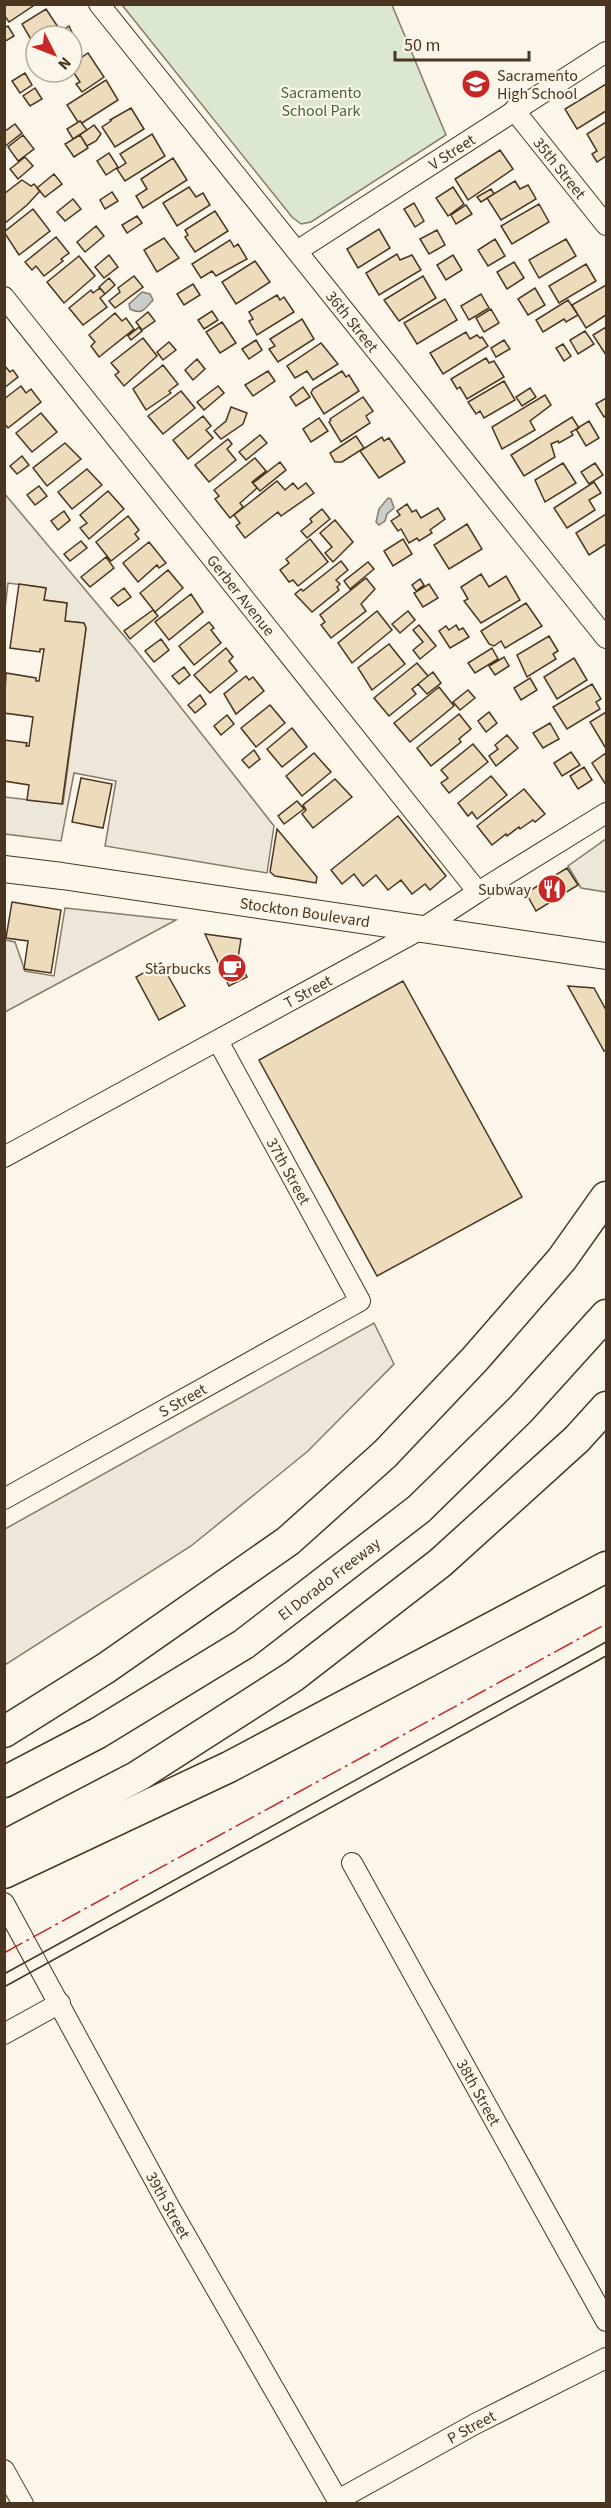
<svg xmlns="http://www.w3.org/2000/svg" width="611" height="2508" viewBox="0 0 611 2508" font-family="'Source Sans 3',sans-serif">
<rect width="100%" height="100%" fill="#fbf6e9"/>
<!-- green -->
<path fill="#dce7d0" stroke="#887966" stroke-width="1.5" d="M122,5H392L446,135L311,222L301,224L292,217Z"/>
<!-- parking -->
<path fill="#ede7d9" stroke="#887966" stroke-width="1.5" d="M4,493L135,649L274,826L267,873L105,846L116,781L74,773L61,841L5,834V797L63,804L86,628L84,623L65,621L67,603L44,600L46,588L8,583L5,609Z
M606,839V892L581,888L568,866Z
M65,908L176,920L5,1012V932V940L15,942L25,971L54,976Z
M374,1323L394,1364L308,1451L191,1546L5,1665V1529Z"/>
<!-- water -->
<path fill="#c9cecd" stroke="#887966" stroke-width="1.5" d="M142,292L150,294L153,300C144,310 142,315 130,309L129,304Z
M388,498L391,499L394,508L387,514L385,521L379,525L376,522L379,509Z"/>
<!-- building -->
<path fill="#ecdcbc" stroke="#4a3520" stroke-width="1.5" d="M4,4H36L9,22L4,15Z
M46,9L58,27L44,36H36V41L33,43L22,24Z
M8,26L14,36L4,42V28Z
M69,26L81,51L72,57V36H54Z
M36,50V68L28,55Z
M88,53L104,77L82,92L76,84L80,82L72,70V64Z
M25,73L32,85L20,93L12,81Z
M106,80L118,100L82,123L80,121L78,122L67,105Z
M606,84V111L577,129L565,109Z
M35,88L42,99L30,106L23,96Z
M131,108L144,129L115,147L102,127L111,121L110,120Z
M80,121L87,130L73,139L67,129Z
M606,122V156L597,162L592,154L597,151L587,134Z
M15,124L22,133L4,147V132Z
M94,125L101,134L96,141L87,146L80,135Z
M152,134L165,156L125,181L117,169L126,163L120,154Z
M23,135L34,149L18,161L8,147Z
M80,135L88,148L74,157L65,144Z
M500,150L513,169L468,200L455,179Z
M109,153L118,167L106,175L97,161Z
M25,157L33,166L18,179L10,169Z
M173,158L187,180L143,208L136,196L147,189L141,179Z
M54,174L62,184L45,197L37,188Z
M22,180L31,186L34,184L40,191L27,205L4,224V194Z
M515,181L520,189L528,185L536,199L501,220L487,198Z
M189,187L196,197L203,193L210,205L177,226L163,203Z
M453,187L464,204L448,216L436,198Z
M491,189L494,194L481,202L477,197Z
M112,192L118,201L105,209L100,200Z
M73,199L81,209L65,221L57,212Z
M414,203L424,221L415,227L404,209Z
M539,204L549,222L512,244L501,226Z
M466,205L472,214L456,224L451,215Z
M33,209L50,231L19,255L4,232Z
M215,211L228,231L195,252L185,237L188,235L185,230Z
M137,216L142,223L127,233L122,225Z
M96,226L104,236L85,252L77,242Z
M379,229L390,248L358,268L347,249Z
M437,230L445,245L429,254L420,239Z
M56,237L69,253L61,259L63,261L44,276L36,266L32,270L25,262Z
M164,238L179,258L157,272L144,250Z
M495,239L505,256L488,266L478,250Z
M566,239L576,256L539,278L529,260Z
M230,240L234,247L238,244L247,259L216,276L212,271L201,278L192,264Z
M397,254L400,260L412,255L421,270L379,295L366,273Z
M109,255L118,267L104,278L95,267Z
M453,255L462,270L446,280L437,265Z
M79,256L95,276L64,303L47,282Z
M255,261L270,282L236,304L222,282Z
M514,262L524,278L507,289L497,272Z
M586,264L596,281L559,303L549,286Z
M134,276L143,287L115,308L109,301L120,292L118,288Z
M423,276L436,298L399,321L384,300Z
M109,278L115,285L105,294L99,287Z
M193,284L200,295L184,305L177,294Z
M606,285V315L586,328L572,305Z
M100,288L105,294L100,298L107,307L83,325L69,308L91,290L93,293Z
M535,288L545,305L528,315L518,299Z
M481,294L489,308L469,320L461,306Z
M277,295L280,300L284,297L294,312L257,335L249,321L253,319L249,312Z
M445,299L457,320L417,344L404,323Z
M568,300L578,315L566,322L564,319L543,332L536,320Z
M491,309L499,323L484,332L476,318Z
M212,311L218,320L204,329L198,320Z
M148,312L155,321L142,330L136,322Z
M115,313L122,321L126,318L134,329L99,357L91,346L95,342L89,335Z
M302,319L314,339L278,362L269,349L275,346L270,339Z
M222,322L236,343L220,353L206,332Z
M139,327L142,331L131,340L128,336Z
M606,327V355L593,335Z
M585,331L594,344L578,354L570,340Z
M466,332L470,339L477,335L480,338L482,337L488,346L443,374L430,353Z
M143,338L157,356L124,386L115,375L119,372L111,363Z
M256,340L262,350L249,359L242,349Z
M504,340L510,349L496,357L491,348Z
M169,342L176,350L163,360L157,352Z
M321,343L338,364L313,380L307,371L295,378L287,366Z
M563,344L571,356L564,361L556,348Z
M486,358L489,363L494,361L504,377L467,399L460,387L457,389L451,379Z
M197,359L205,369L193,380L185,370Z
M4,365L10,372L13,370L18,377L4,388Z
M163,365L178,384L169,391L171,393L146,410L133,389Z
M268,371L275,381L253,396L245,385Z
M342,371L346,377L349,375L359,391L324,414L311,393L313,389Z
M504,381L515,400L484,418L480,411L476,414L468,402Z
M21,386L26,393L31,389L41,402L8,428L4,423V399Z
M218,386L224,393L204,410L197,402Z
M303,387L310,397L296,406L290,397Z
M530,388L536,397L522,406L516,397Z
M181,391L195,408L163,434L148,416Z
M545,395L551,405L530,421L535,430L502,449L492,427Z
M363,397L373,411L366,416L370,423L341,442L329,422L331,420L330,419Z
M606,398V415L604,417L596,404Z
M231,407L247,413L243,424L221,439L214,431L226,421Z
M41,413L57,432L32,452L16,433Z
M203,416L211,426L206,430L213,438L188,459L173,440Z
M572,417L579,428L571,432L573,435L559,443L558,441L551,444L555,457L524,476L511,455Z
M319,418L328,431L311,442L303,429Z
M589,421L599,438L586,446L576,429Z
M260,435L267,443L246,460L239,452Z
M356,436L364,448L342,462H335L330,453Z
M382,437L384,441L389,438L405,462L379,478L360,451Z
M228,439L232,444L227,449L236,460L209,482L195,465Z
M65,443L81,459L47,486L33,468Z
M22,456L29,465L17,474L10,466Z
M255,458L266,471L252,482L257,488L240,503L243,507L230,518L215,499L219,496L214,490Z
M280,462L286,470L260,491L253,483Z
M563,463L576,483L545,502L535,480Z
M595,463L603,475L589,484L581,472Z
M87,469L102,485L72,509L58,492Z
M277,481L285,490L293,483L298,489L306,483L314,493L281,516L278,512L245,538L236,526L240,523L234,515Z
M594,482L601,493L589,500L595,510L567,528L554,508Z
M39,486L47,496L35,505L27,495Z
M108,491L124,509L89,539L80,528L87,523L80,515Z
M407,504L412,512L416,510L421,518L438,508L445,519L430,530L432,533L419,541L417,538L409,543L401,529L398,531L391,521L400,515L397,511Z
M322,509L330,519L307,538L301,531L312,522L310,519Z
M64,511L70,520L58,530L51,521Z
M606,514V544L589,555L576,533Z
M128,516L139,530L135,534L139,539L111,561L96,542Z
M335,520L353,542L333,562L325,553L332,547L320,533Z
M467,524L482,549L449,569L434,545Z
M310,539L328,562L298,586L293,580L289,582L280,570L289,563L286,559Z
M403,539L412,554L393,566L384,551Z
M81,541L87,548L70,561L64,554Z
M149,542L166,563L159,568L157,565L138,582L123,563Z
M106,557L114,568L90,587L81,577Z
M341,561L348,570L336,580L340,584L337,587L339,590L312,612L295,594L301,589L303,591Z
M368,562L374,569L350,589L344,581Z
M168,570L183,588L155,612L140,593Z
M481,574L489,587L506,576L520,600L481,623L464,601L468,599L461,587Z
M366,578L375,589L361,604L366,611L331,638L321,625L325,622L320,615Z
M420,579L424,585L416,591L412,585Z
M19,584L46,588L44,600L67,603L65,621L84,623L86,628L62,804L27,800L29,785L4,781V740L27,743L26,746H29L33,717L4,713L6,673L36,678V681H39L44,649H40V652L10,648Z
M429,584L438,598L423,607L414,593Z
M124,588L131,597L118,606L111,598Z
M191,594L203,612L169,640L155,622Z
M526,603L542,626L505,648L501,641L494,646L489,644L481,631Z
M153,610L158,616L130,639L124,631Z
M377,611L392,630L352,663L338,643Z
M408,611L415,620L400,633L392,624Z
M209,622L214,628L211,630L221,643L194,665L179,646Z
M419,625L436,646L420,659L413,650L423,642L413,630Z
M456,625L459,630L463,628L469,637L450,648L439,631L446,626L449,630Z
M549,636L558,651L553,654L556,659L527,677L517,655Z
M161,639L169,650L154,662L145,651Z
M389,644L405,664L372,690L358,668Z
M226,648L233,657L229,661L237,671L210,693L194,675Z
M492,648L498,659L475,673L468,663Z
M504,657L509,666L495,675L489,666Z
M574,658L587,680L557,699L544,677Z
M417,663L428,676L412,689L416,694L389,716L374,698Z
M184,667L190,675L179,684L172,676Z
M433,672L441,683L427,694L418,684Z
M246,676L249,680L253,677L264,691L236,714L224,694Z
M530,678L537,690L521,700L514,688Z
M592,684L601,699L596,702L600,709L567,729L553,707Z
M439,687L454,706L410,742L394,723Z
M468,690L475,698L460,710L453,702Z
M200,695L206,704L195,713L188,705Z
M270,705L285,723L256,747L241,728Z
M489,712L497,723L486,732L478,721Z
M606,712V746L605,747L590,722Z
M459,714L471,729L459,739L461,742L431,766L417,748Z
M227,715L234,724L221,735L214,726Z
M550,723L559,739L543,748L533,733Z
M292,728L307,747L282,767L267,749Z
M507,735L518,748L496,766L489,756L498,749L495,745Z
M473,744L488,762L449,793L441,783L448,778L441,770Z
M254,750L260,759L249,768L242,760Z
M571,752L580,765L562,776L554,763Z
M314,753L331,772L302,796L286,776Z
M606,753V785L592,763Z
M584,767L592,780L578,789L570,776Z
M491,776L507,795L477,819L472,812L468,816L458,803Z
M81,778L112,784L103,828L72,822Z
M335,779L352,797L313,828L302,814L306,810L303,805Z
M524,789L545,814L535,822L533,820L520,829L519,827L507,836L506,834L492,845L477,826Z
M297,801L304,809L284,824L278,816Z
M398,816L446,876L430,890L425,884L412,894L401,880L388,890L376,875L363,886L354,874L342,884L331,870Z
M277,829L317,877L316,883L275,876L270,872Z
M567,868L578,885L536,911L526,893Z
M12,902L61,910L51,973L24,969L28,941L6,938Z
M205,934L241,939L238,958L247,977L229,986Z
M161,963L185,1006L159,1020L136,977Z
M403,981L522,1197L377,1276L259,1060Z
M568,986L594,988L606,1010V1050L604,1051Z"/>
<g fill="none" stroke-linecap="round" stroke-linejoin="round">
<!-- minor casing -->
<g stroke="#4a3520" stroke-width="22">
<g id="minor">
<path id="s1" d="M99,4L606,638"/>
<path id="s2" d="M514,110L606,225"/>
<path id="s3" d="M297,251L606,52"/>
<path id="s4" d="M4,297L478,892"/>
<path id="s5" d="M4,1157L423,928L478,892L606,813"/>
<path id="s6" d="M4,1499L360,1301L218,1041"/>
<path id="s7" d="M352,1863L606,2321"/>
<path id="s8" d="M4,1903L171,2210L340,2504"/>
<path d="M4,2034L60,2003"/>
<path d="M4,2470L23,2504"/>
<path id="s9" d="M338,2500L475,2424L606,2358"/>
</g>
</g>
<!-- major casing -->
<g stroke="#4a3520" stroke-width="28">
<g id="major">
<path id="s10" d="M4,869L62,876L606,956"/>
</g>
</g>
<!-- highway casing -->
<g stroke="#4a3520" stroke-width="33">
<g id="highway">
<path d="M4,1732L106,1668L288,1541L385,1454L475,1359L562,1259L606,1197"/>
<path id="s11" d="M4,1782L98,1733L244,1644L419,1509L521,1409L606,1315"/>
<path d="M4,1846L138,1776L294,1676L440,1563L577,1439L606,1407"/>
<path d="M4,1873L229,1767L606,1567"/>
</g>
</g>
<!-- minor -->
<use href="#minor" stroke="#fbf6e9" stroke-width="20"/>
<!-- major -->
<use href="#major" stroke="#fbf6e9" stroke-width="26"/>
<!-- highway -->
<use href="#highway" stroke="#fbf6e9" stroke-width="30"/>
<!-- tram -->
<path stroke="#4a3520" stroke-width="1.5" d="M4,1974L606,1642
M4,1987L606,1656"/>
<!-- power -->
<path stroke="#c62828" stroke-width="1.5" stroke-dasharray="21 4.5 3 4.5" stroke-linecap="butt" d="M4,1953L606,1624"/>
</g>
<!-- icons -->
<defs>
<g id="school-disc" transform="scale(1.5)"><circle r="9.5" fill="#c62828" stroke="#fbf6e9"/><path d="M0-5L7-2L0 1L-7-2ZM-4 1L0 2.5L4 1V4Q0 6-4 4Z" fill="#fff"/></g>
<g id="restaurant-disc" transform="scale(1.5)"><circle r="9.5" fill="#c62828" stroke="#fbf6e9"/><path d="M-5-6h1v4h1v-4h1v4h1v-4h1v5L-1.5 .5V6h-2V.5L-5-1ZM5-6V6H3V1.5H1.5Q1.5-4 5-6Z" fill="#fff"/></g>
<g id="cafe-disc" transform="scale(1.5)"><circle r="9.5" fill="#c62828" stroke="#fbf6e9"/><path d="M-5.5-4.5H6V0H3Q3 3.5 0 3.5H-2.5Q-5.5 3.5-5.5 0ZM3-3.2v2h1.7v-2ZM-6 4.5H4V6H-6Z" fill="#fff"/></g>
</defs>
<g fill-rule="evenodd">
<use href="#school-disc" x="476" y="84"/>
<use href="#restaurant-disc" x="552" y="889"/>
<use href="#cafe-disc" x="232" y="968"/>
</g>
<g text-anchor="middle" stroke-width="4.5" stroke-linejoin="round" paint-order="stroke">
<!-- poi labels -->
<g font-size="16" fill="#4a3520" stroke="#fbf6e9" text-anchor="end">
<text x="497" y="81" text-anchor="start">Sacramento<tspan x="497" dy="18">High School</tspan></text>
<text x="531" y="895">Subway</text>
<text x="211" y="974">Starbucks</text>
</g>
<!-- park labels -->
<g font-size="16" fill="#436837" stroke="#fbf6e9">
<text x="321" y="98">Sacramento<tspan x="321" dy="18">School Park</tspan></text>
</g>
<!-- street labels -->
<g font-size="16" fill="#4a3520" stroke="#fbf6e9">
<text dy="6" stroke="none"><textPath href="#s3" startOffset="184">V Street</textPath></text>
<text dy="6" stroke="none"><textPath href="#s2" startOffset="74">35th Street</textPath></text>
<text dy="6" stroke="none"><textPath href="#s1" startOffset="406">36th Street</textPath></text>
<text dy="6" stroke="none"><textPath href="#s4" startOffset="381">Gerber Avenue</textPath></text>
<text dy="6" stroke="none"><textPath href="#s10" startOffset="304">Stockton Boulevard</textPath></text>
<text dy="6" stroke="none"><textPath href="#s5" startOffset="346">T Street</textPath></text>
<text transform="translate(289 1171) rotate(61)" y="6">37th Street</text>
<text dy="6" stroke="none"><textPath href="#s6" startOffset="204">S Street</textPath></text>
<text dy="6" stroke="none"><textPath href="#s11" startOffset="384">El Dorado Freeway</textPath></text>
<text dy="6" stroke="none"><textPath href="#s7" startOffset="262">38th Street</textPath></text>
<text dy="6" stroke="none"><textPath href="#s8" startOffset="344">39th Street</textPath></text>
<text dy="6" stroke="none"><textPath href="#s9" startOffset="152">P Street</textPath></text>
</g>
</g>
<!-- border -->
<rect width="611" height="2508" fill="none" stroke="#4a3520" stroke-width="12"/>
<!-- north arrow -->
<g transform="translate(54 54) rotate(132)"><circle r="28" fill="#fbf6e9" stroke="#b4a999" stroke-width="1.5"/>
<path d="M0-4.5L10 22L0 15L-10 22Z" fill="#c62828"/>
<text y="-9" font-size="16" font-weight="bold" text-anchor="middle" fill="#4a3520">N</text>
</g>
<!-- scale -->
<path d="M395 51v9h134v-9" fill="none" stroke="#4a3520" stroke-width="3"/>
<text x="404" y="51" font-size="18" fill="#4a3520" stroke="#fbf6e9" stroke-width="4.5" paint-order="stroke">50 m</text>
</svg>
